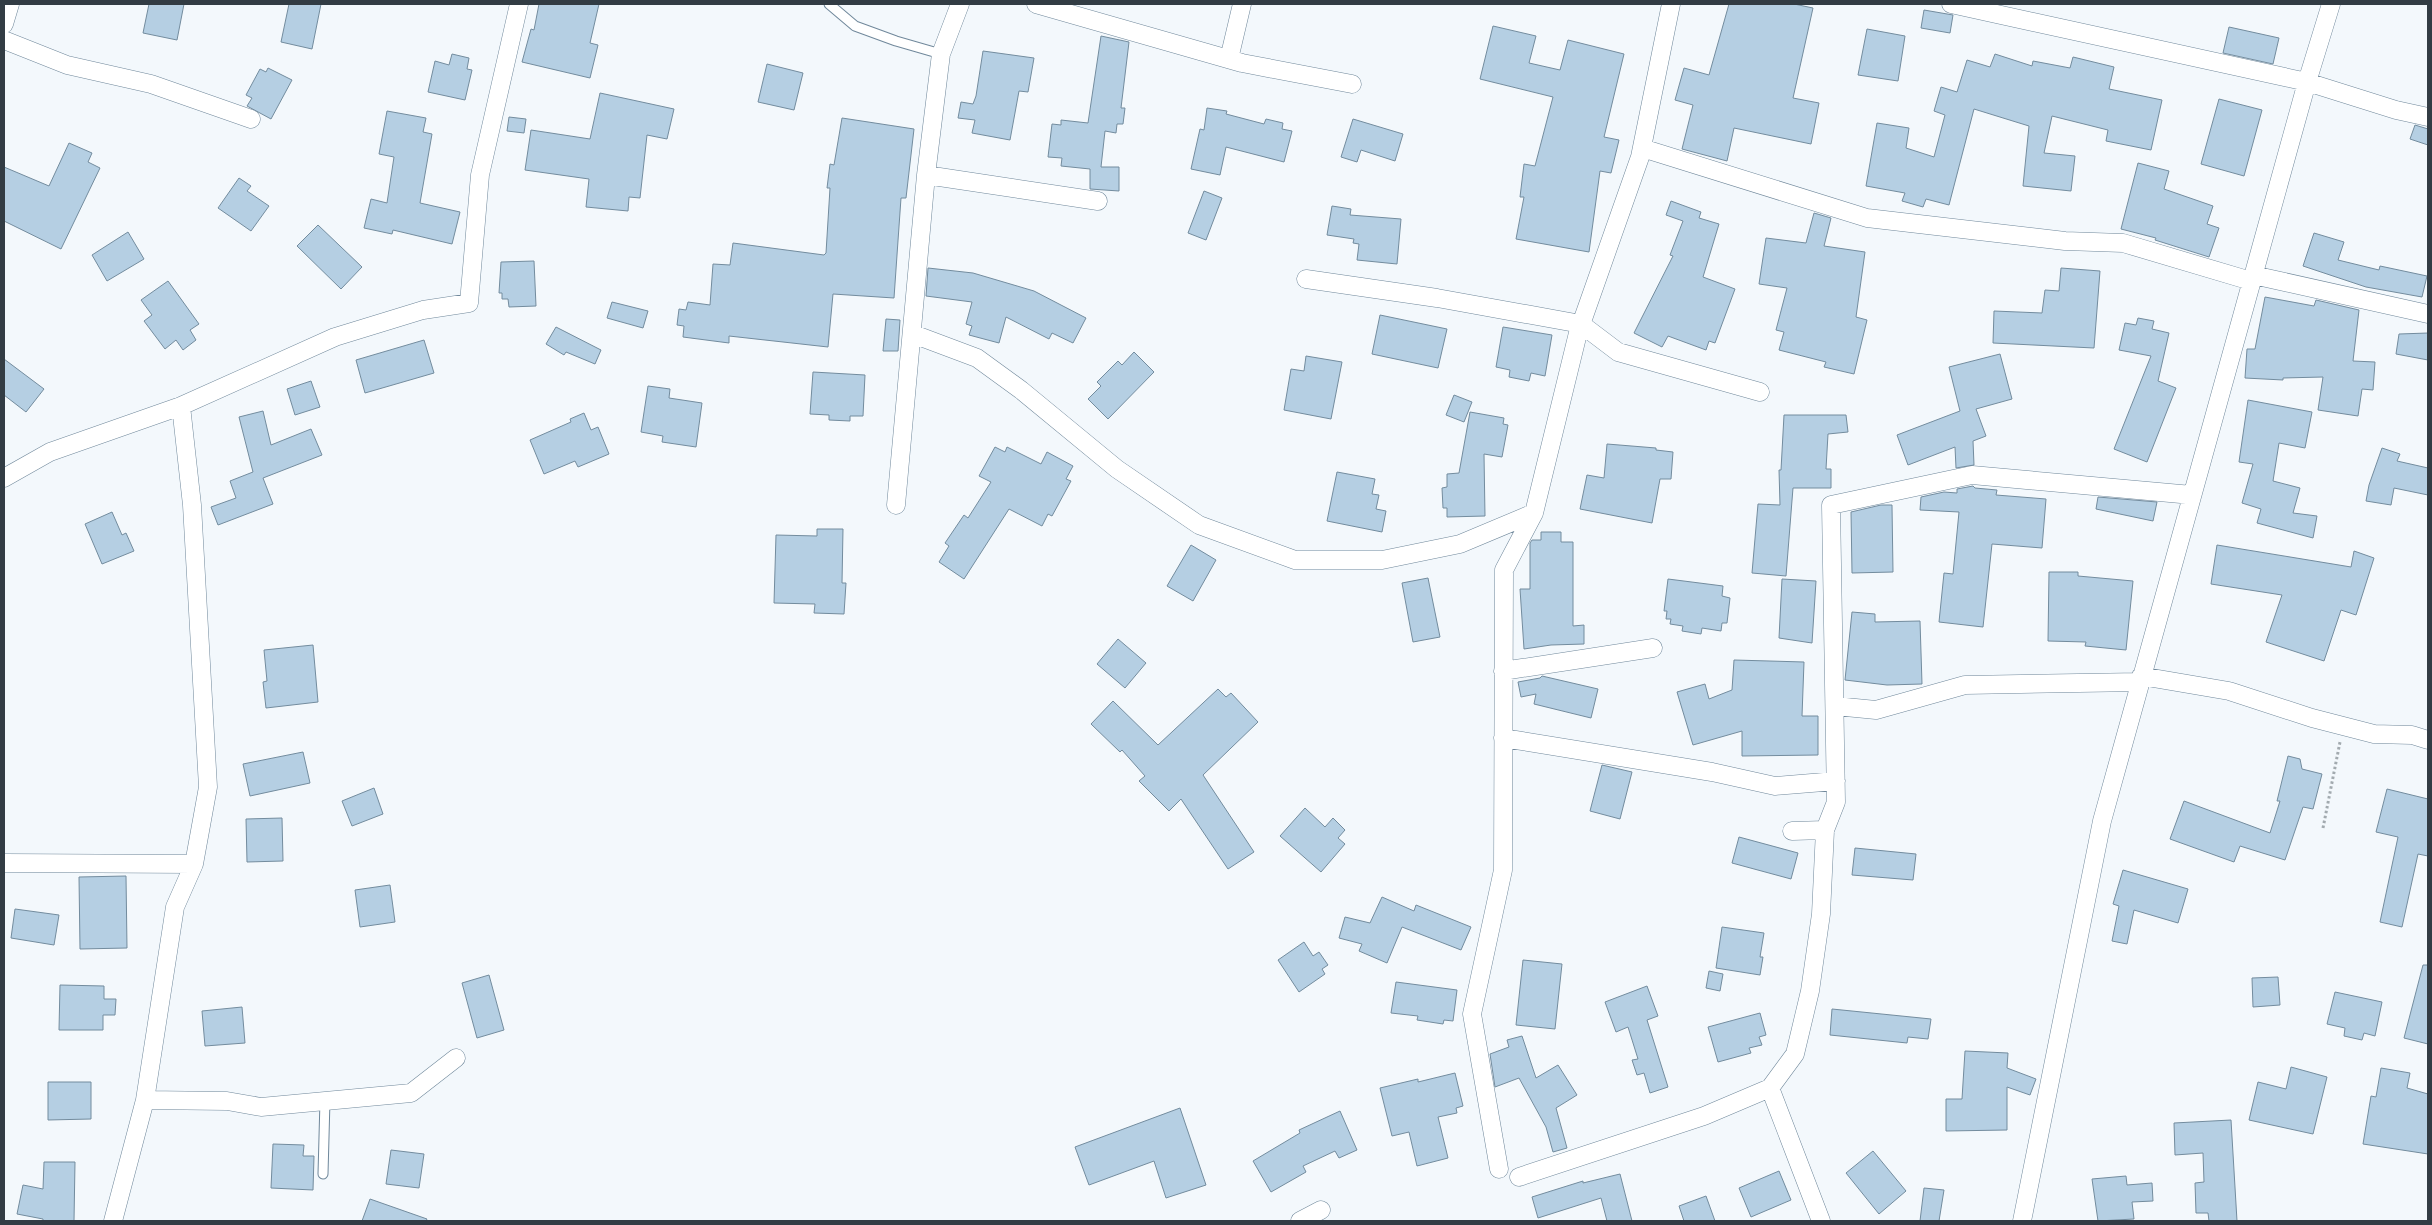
<svg xmlns="http://www.w3.org/2000/svg" width="2432" height="1225" viewBox="0 0 2432 1225" font-family="Bitter,serif">
<rect width="100%" height="100%" fill="#f3f8fc"/>
<!-- building -->
<path fill="#b5cfe3" stroke="#738c9e" d="M149,4H184L177,40L143,33Z
M289,4H321L312,49L281,42Z
M539,4H599L590,43L598,45L590,78L522,62L531,29L534,30Z
M1729,4H1794L1813,8L1793,98L1819,103L1811,144L1734,128L1727,161L1682,149L1693,105L1675,100L1684,68L1709,75Z
M1924,10L1953,15L1950,33L1921,28Z
M1493,26L1536,36L1529,63L1560,70L1568,40L1624,54L1604,137L1619,140L1611,173L1600,171L1589,252L1516,239L1524,197H1520L1524,164L1535,166L1553,97L1480,79Z
M2229,27L2279,38L2273,64L2223,53Z
M1867,29L1905,36L1898,81L1858,75Z
M1101,36L1129,42L1121,108H1125L1123,124H1117L1116,133L1105,131L1101,167H1119V191L1090,189V169L1061,166L1062,158L1048,157L1052,124L1061,125V120L1088,123Z
M983,51L1034,58L1028,92L1019,91L1010,140L972,133L975,120L958,118L961,102L973,104L976,96Z
M452,54L469,58L467,69L472,70L465,100L428,92L435,61L449,65Z
M1995,54L2032,66L2033,61L2070,68L2073,57L2114,67L2109,89L2162,100L2151,150L2106,141L2108,130L2052,116L2044,153L2075,156L2071,191L2023,186L2029,126L1974,109L1949,205L1926,199L1923,207L1902,201L1905,193L1866,186L1877,123L1909,128L1906,148L1934,157L1945,115L1934,111L1941,87L1957,92L1967,60L1990,67Z
M767,64L803,73L794,110L758,102Z
M268,68L292,80L271,119L247,106L252,98L246,95L260,69L266,72Z
M600,93L674,109L667,139L647,135L640,198L629,197L628,211L586,207L589,179L525,170L531,130L590,139Z
M2219,99L2262,110L2244,176L2201,164Z
M1207,108L1227,111L1226,114L1264,124L1266,119L1283,123L1282,129L1292,131L1284,162L1226,147L1220,175L1191,169L1200,129L1204,130Z
M387,111L426,118L423,132L432,134L420,203L460,212L452,244L393,230L392,234L364,228L371,199L387,203L394,157L379,154Z
M509,117L526,119L524,133L507,131Z
M842,118L914,129L906,198H901L894,298L833,294L828,347L729,336V343L683,337L684,326L677,325L679,309L686,310L688,302L710,305L713,264L730,265L733,243L824,255L826,253L830,188H827L830,164L834,165Z
M1353,119L1403,134L1395,161L1361,150L1357,162L1341,157Z
M2415,125L2428,129V145L2410,139Z
M69,143L92,153L88,162L100,168L61,249L4,221V167L49,186Z
M2138,163L2169,171L2164,189L2213,206L2207,224L2219,228L2209,257L2155,240L2156,238L2121,229Z
M239,178L251,186L247,191L269,206L251,231L218,208Z
M1204,191L1222,198L1206,240L1188,233Z
M1671,201L1701,212L1699,218L1719,224L1703,277L1735,289L1715,343L1709,341L1706,350L1668,336L1662,347L1634,333L1673,256L1670,255L1683,221L1666,215Z
M1332,206L1351,209L1350,215L1401,219L1397,264L1357,260L1359,244L1353,243L1354,239L1327,235Z
M1814,213L1831,218L1824,246L1865,252L1856,317L1867,320L1854,374L1824,367L1826,362L1779,350L1784,332L1776,330L1787,288L1759,284L1766,238L1806,243Z
M318,225L362,267L341,289L297,246Z
M128,232L144,259L107,281L92,255Z
M2314,233L2344,242L2338,260L2379,270L2380,266L2427,276L2422,297L2366,287L2303,266Z
M534,261L536,306L509,307L508,299H502V293H499L501,262Z
M928,268L973,273L1034,291L1086,318L1073,343L1052,333L1049,339L1006,317L999,343L969,335L972,326L966,324L972,302L926,296Z
M2061,268L2100,271L2094,348L1993,343L1994,311L2042,313L2045,290L2059,291Z
M168,281L199,324L190,330L196,340L183,350L176,340L165,349L144,321L152,315L141,300Z
M2265,297L2314,306L2316,300L2359,310L2353,361L2375,362L2373,390L2362,389L2358,416L2318,410L2323,377L2283,378V380L2245,378L2247,349H2255Z
M612,302L648,311L643,328L607,318Z
M1380,315L1447,329L1438,368L1372,354Z
M2138,318L2154,321L2152,329L2169,333L2158,381L2176,388L2147,462L2114,449L2151,356L2119,350L2125,323L2136,325Z
M886,319L900,320L898,351H883Z
M556,327L601,350L595,364L566,352L564,355L546,344Z
M1503,327L1552,335L1545,376L1531,373L1529,381L1509,377L1510,370L1496,367Z
M2428,333V360L2396,354L2399,334Z
M424,340L434,373L365,393L356,360Z
M1134,352L1154,372L1108,419L1088,399L1101,386L1097,382L1118,361L1122,365Z
M2000,354L2012,399L1976,409L1986,436L1973,441L1974,465L1956,468L1955,447L1908,465L1897,435L1960,411L1949,367Z
M1306,356L1342,362L1331,419L1284,410L1291,369L1304,371Z
M4,359L44,389L26,412L4,395Z
M813,372L865,375L863,416H850V421L829,420V415L810,414Z
M311,381L320,407L295,415L287,389Z
M648,386L670,389L669,398L702,403L696,447L662,442L663,436L641,432Z
M1454,395L1472,402L1464,422L1446,415Z
M2248,400L2312,412L2305,448L2279,443L2273,481L2300,488L2293,513L2317,516L2313,538L2257,523L2261,509L2242,503L2253,464L2239,462Z
M263,411L271,445L311,429L322,455L263,478L273,504L218,525L211,507L236,498L230,481L253,472L239,417Z
M1470,412L1504,418L1503,424L1508,425L1502,457L1484,454L1485,516L1447,517V508H1443L1442,488L1447,487V474L1459,473Z
M584,413L591,430L598,427L609,454L578,467L575,461L544,474L530,440L571,422L570,419Z
M1784,415H1846L1848,432L1828,434L1826,469H1831V488H1793L1786,576L1752,573L1758,504L1780,505L1779,470H1781Z
M1607,444L1656,448V450L1673,452L1671,479H1660L1652,523L1580,509L1587,475L1604,478Z
M995,447L1005,452L1007,447L1041,464L1047,452L1073,466L1066,479L1071,481L1052,516L1048,514L1042,526L1009,509L964,579L939,562L949,546L945,543L964,515L968,518L991,482L979,476Z
M2382,448L2400,454L2397,461L2428,468V495L2394,488L2391,505L2366,501L2369,485Z
M1337,472L1375,479L1372,494L1379,495L1376,509L1386,511L1382,532L1327,521Z
M1973,486L1975,488L1997,490L1996,495L2046,499L2042,548L1992,544L1983,627L1939,622L1944,573L1953,574L1959,512L1920,510L1921,497L1944,492L1957,493V489Z
M2098,497L2157,502L2153,521L2096,509Z
M1881,505H1892L1893,572L1852,573L1851,512Z
M112,512L122,535L126,533L134,551L102,564L85,524Z
M817,529H843L842,583H846L844,614L814,613L815,604L774,603L776,535L817,536Z
M1541,532H1561V542H1573V626L1584,625V644L1551,645L1524,649L1520,589H1530V543L1532,540H1541Z
M1191,545L1216,560L1193,601L1167,586Z
M2217,545L2351,567L2354,551L2374,558L2356,615L2341,610L2324,661L2266,642L2282,595L2211,584Z
M2049,572H2078V576L2133,581L2126,650L2085,646L2086,642L2048,641Z
M1428,578L1440,637L1413,642L1402,583Z
M1668,579L1723,586L1722,596L1730,598L1727,623H1722L1721,631L1702,628L1701,634L1682,631L1683,626L1670,624L1671,619H1666L1667,611H1664Z
M1782,579L1816,581L1812,643L1779,638Z
M1852,612L1875,614V622L1920,621L1922,684L1887,685L1845,680Z
M1118,639L1146,663L1125,688L1097,664Z
M313,645L318,702L266,708L263,682L267,681L264,650Z
M1734,660L1804,662L1802,716H1818V755L1742,756V731L1693,745L1677,692L1705,684L1709,699L1732,690Z
M1542,676L1598,689L1591,718L1534,704L1536,694L1521,697L1518,682L1540,678Z
M1218,689L1226,697L1231,693L1258,722L1203,775L1254,852L1228,869L1181,799L1169,811L1139,781L1145,776L1122,750L1120,752L1091,724L1113,701L1158,745Z
M303,752L310,783L250,796L243,764Z
M2288,756L2300,759L2302,769L2322,774L2313,809L2303,807L2285,860L2240,846L2234,862L2170,839L2184,801L2270,833L2280,801H2277Z
M1602,765L1632,772L1620,819L1590,811Z
M374,788L383,814L352,826L342,801Z
M2387,789L2428,799V856L2418,854L2402,927L2380,922L2398,837L2376,832Z
M1305,808L1325,827L1333,818L1345,830L1338,838L1345,844L1321,872L1280,836Z
M282,818L283,861L247,862L246,819Z
M1739,837L1798,853L1791,879L1732,863Z
M1855,848L1916,854L1913,880L1852,875Z
M2123,870L2188,889L2178,923L2134,910L2127,944L2112,941L2119,906L2113,904Z
M126,876L127,948L80,949L79,877Z
M390,885L395,922L360,927L355,890Z
M1382,897L1414,911L1416,905L1471,927L1461,950L1402,927L1387,963L1359,951L1362,944L1339,938L1345,917L1370,923Z
M15,909L59,915L54,945L11,938Z
M1722,927L1764,933L1760,957H1763L1760,975L1716,968Z
M1304,942L1313,956L1319,952L1328,965L1322,969L1325,974L1299,992L1278,960Z
M1523,960L1562,964L1555,1029L1516,1025Z
M2423,965H2428V1044L2404,1038Z
M1709,971L1723,974L1720,991L1706,988Z
M489,975L504,1030L477,1038L462,983Z
M2278,977L2280,1005L2253,1007L2252,978Z
M1396,982L1457,990L1453,1021L1444,1020L1443,1024L1417,1020L1418,1016L1391,1013Z
M60,985L104,986V999H116L115,1015H103V1030H59Z
M1647,986L1658,1016L1647,1020L1668,1087L1650,1093L1644,1073L1637,1075L1632,1060L1638,1059L1628,1027L1616,1032L1605,1002Z
M2335,992L2382,1002L2375,1036L2364,1033L2362,1040L2344,1036L2345,1028L2327,1024Z
M242,1007L245,1043L205,1046L202,1011Z
M1832,1009L1931,1019L1928,1039L1908,1037L1907,1043L1830,1035Z
M1760,1013L1766,1035L1759,1037L1762,1045L1749,1048L1751,1053L1718,1062L1708,1027Z
M1522,1036L1536,1078L1558,1065L1577,1095L1556,1108L1567,1148L1553,1152L1546,1127L1519,1078L1495,1087L1490,1054L1509,1047L1507,1040Z
M1965,1051L2008,1053L2007,1068L2036,1079L2030,1095L2007,1087V1130L1946,1131V1099H1962Z
M2291,1067L2327,1077L2313,1134L2249,1120L2258,1082L2286,1089Z
M2381,1068L2410,1073L2407,1088L2428,1094V1154L2363,1144L2371,1096L2376,1097Z
M1455,1073L1463,1106L1456,1108L1457,1113L1438,1117L1448,1158L1417,1166L1409,1132L1392,1136L1380,1088L1418,1079V1082Z
M48,1082H91V1119L48,1120Z
M1180,1108L1206,1185L1166,1198L1154,1161L1089,1185L1075,1147Z
M1340,1111L1357,1150L1339,1158L1335,1151L1303,1166L1306,1172L1271,1192L1253,1161L1300,1133L1299,1130Z
M2231,1120L2237,1221H2209L2208,1213H2196L2195,1183L2204,1182L2203,1153L2175,1155L2174,1123Z
M273,1144L304,1145L303,1156H314L313,1190L271,1188Z
M391,1150L424,1154L419,1188L386,1184Z
M1873,1151L1906,1191L1879,1214L1846,1173Z
M44,1162H75L74,1221H43V1219L17,1214L23,1185L43,1189Z
M1779,1171L1791,1200L1751,1217L1739,1188Z
M1620,1174L1632,1221H1607L1601,1198L1538,1218L1532,1197L1583,1181V1183Z
M2126,1176L2127,1185L2152,1183L2153,1201L2132,1202L2134,1219L2098,1221L2092,1179Z
M1924,1188L1944,1190L1939,1221H1920Z
M1706,1196L1715,1221H1684L1679,1206Z
M370,1199L427,1219L426,1221H362Z"/>
<g fill="none" stroke-linecap="round" stroke-linejoin="round">
<!-- lane casing -->
<g stroke="#70889b" stroke-width="11">
<path id="lane" d="M829,4L855,26L896,41L941,54
M323,1174L325,1100"/>
</g>
<!-- street casing -->
<g stroke="#70889b" stroke-width="19">
<path id="street" d="M1036,4L1242,63L1352,84
M1951,4L2307,82L2396,110L2428,117
M4,24L10,4
M4,40L67,65L151,84L251,119
M1229,59L1242,4
M1642,148L1867,218L2065,241L2123,243L2251,281
M926,175L1098,201
M2253,275L2428,314
M1306,279L1437,298L1581,324L1618,352L1760,392
M913,334L977,358L1021,390L1117,469L1199,525L1295,560H1382L1460,544L1534,513
M4,478L50,452L181,406L335,337L423,310L469,303L480,175L519,4
M896,505L926,175L941,54L960,4
M1503,671L1653,648
M2141,676L2229,691L2312,718L2374,734L2412,735L2428,740
M1835,706L1876,710L1965,685L2140,682
M1503,738L1712,772L1775,786L1836,781
M1825,830L1836,802L1831,505L1972,475L2192,495
M4,863L194,864
M1770,1088L1795,1054L1810,991L1821,914L1825,830L1792,831
M145,1100L227,1101L261,1107L411,1093L456,1058
M1499,1169L1472,1014L1503,870L1504,570L1534,513L1578,333L1640,157L1671,4
M1519,1177L1704,1116L1770,1088L1821,1221
M113,1221L145,1100L175,907L194,864L208,787L192,505L181,406
M1300,1221L1321,1210
M2022,1221L2102,821L2307,82L2331,4"/>
</g>
<!-- path -->
<path stroke="#a2aaaf" stroke-width="3" stroke-dasharray="2.5 2.5" stroke-linecap="butt" d="M2323,828L2340,742"/>
<!-- lane -->
<use href="#lane" stroke="#fff" stroke-width="9"/>
<!-- street -->
<use href="#street" stroke="#fff" stroke-width="18"/>
</g>
<!-- border -->
<rect width="2432" height="1225" fill="none" stroke="#323c44" stroke-width="10"/>
</svg>
